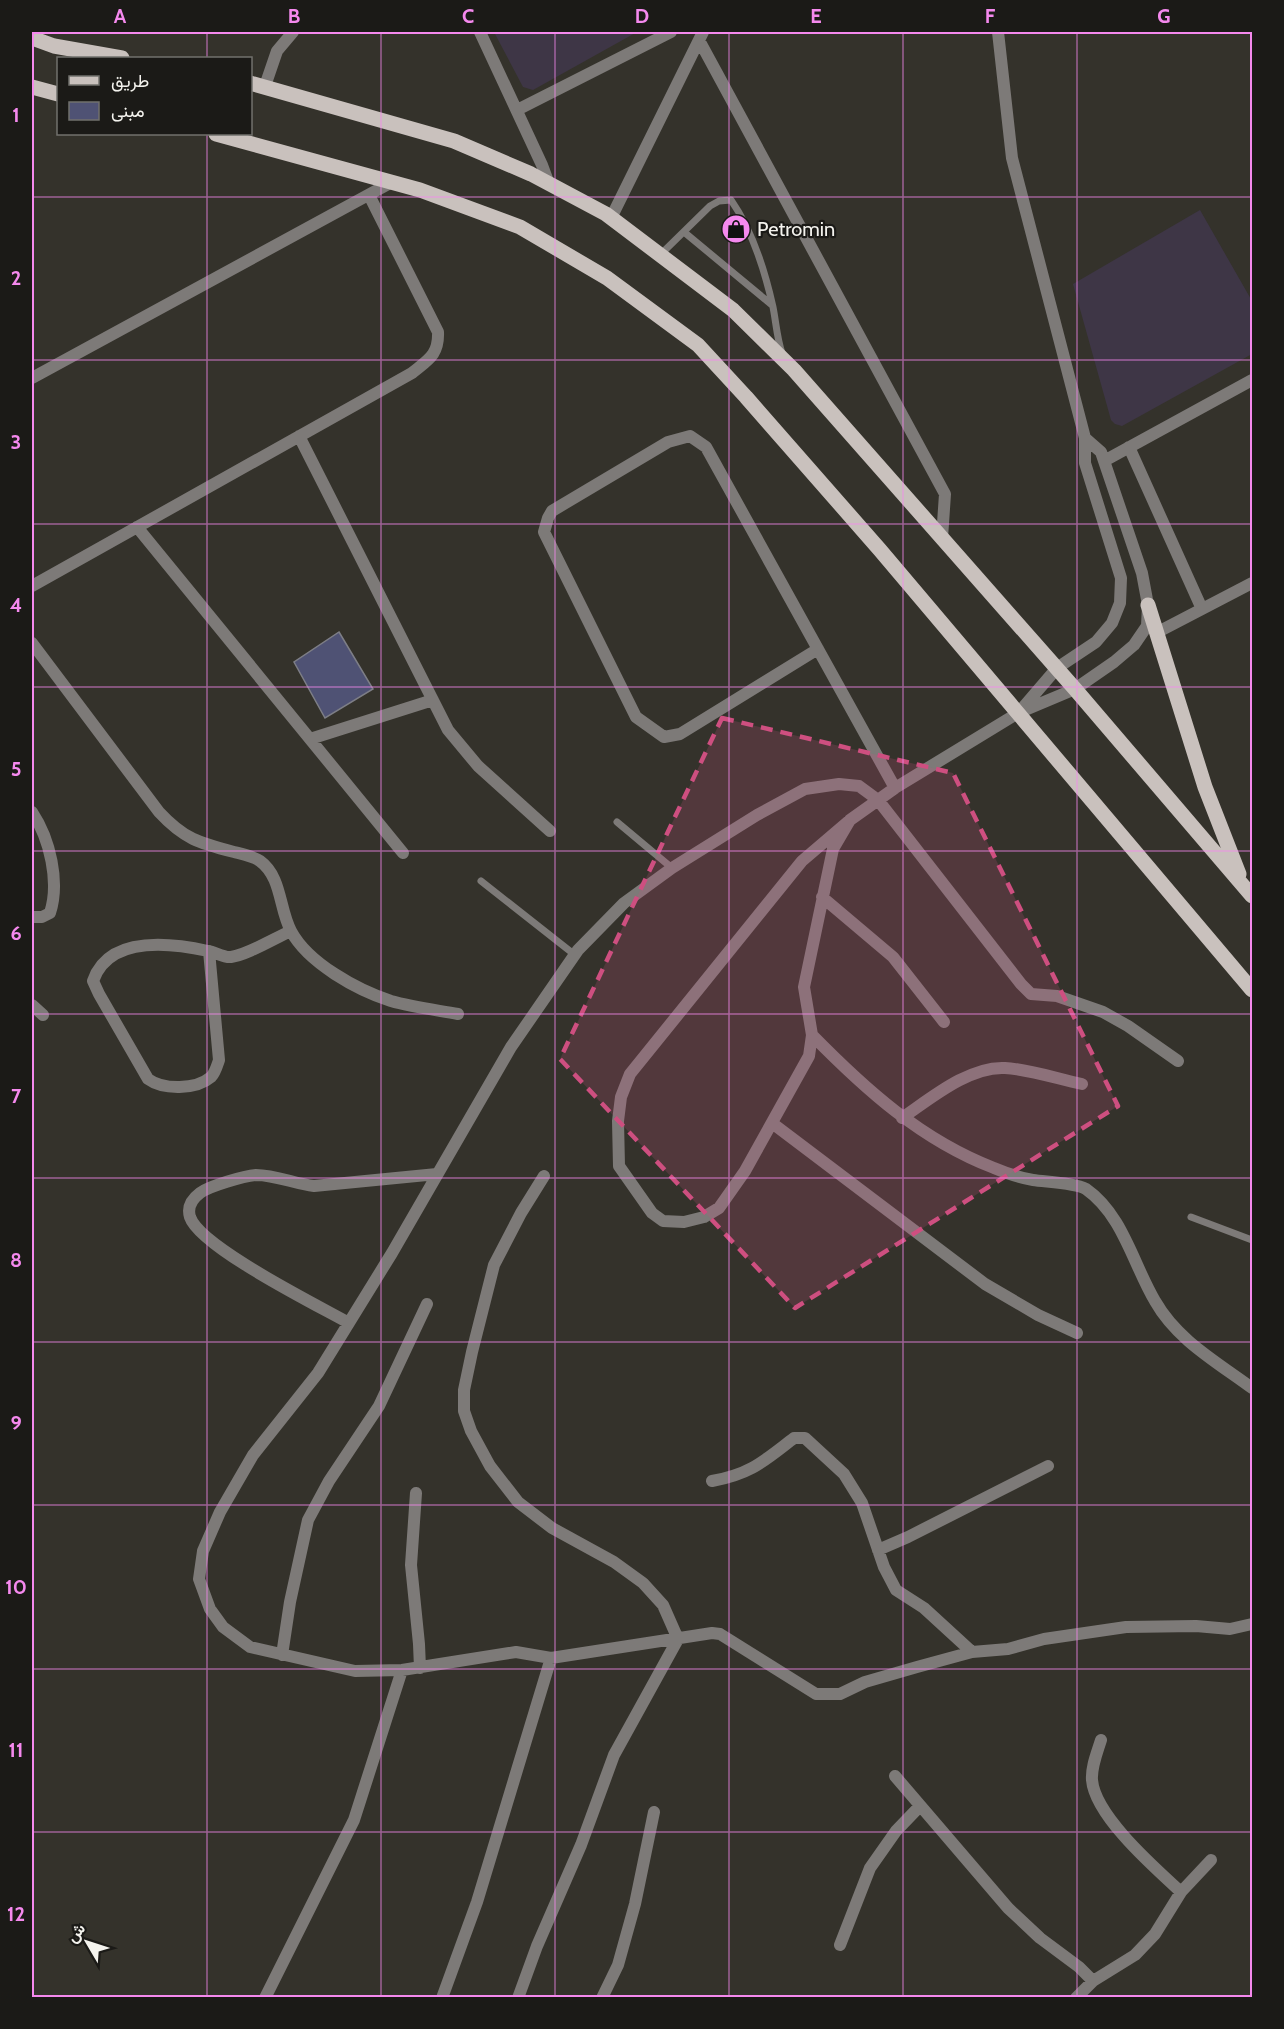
<svg xmlns="http://www.w3.org/2000/svg" width="1284" height="2029" viewBox="0 0 1284 2029" font-family="Cabin,Vazirmatn,sans-serif">
<rect width="100%" height="100%" fill="#34322b"/>
<!-- education -->
<path fill="#3e3646" d="M494,32H637L533,90L523,87Z
M1200,210L1252,301V354L1122,426L1115,424L1111,420L1073,284Z"/>
<!-- building -->
<path fill="#4f5274" stroke="#7d7e86" stroke-width="1.5" d="M339,632L373,689L325,718L294,662Z"/>
<g fill="none" stroke-linecap="round" stroke-linejoin="round">
<!-- lane -->
<path stroke="#7d7a78" stroke-width="7" d="M684,232L772,305
M660,255L710,206L719,201L731,200C752,230 765,271 773,307C776,322 777,339 782,353
M617,822L672,868
M481,881L575,955
M1191,1217L1252,1240"/>
<!-- street -->
<path stroke="#7d7a78" stroke-width="12" d="M480,32L542,165L549,184
M998,32L1012,158L1085,438V463L1121,578L1120,603L1112,623L1096,642L1057,668L1020,711
M699,40L945,494L942,538
M265,86L277,51L293,32
M517,110L671,32
M611,218L703,32
M32,378L392,182
M299,436L448,730L478,766L550,831
M1129,447L1202,609
M1104,461L1252,380
M137,527L403,853
M32,586L412,373C428,360 439,355 438,332L369,195
M1156,633L1252,583
M32,643L159,812C184,839 199,843 234,852C242,854 253,856 260,861C282,877 279,909 291,931C308,963 357,990 391,1001C412,1007 436,1010 458,1014
M818,649L680,734L664,737L636,717L544,532L548,518L552,511L668,442L690,436L706,447L895,788
M310,739L433,700
M32,812C50,839 60,882 50,913L42,917H32
M850,820L802,861L630,1074L621,1097L618,1121L619,1166L652,1213L663,1221L684,1222L704,1217L719,1208L745,1171L809,1056L812,1035L804,987L833,849L850,820L895,788L1018,713L1075,689L1114,662L1134,645L1147,626L1148,605L1142,573L1101,452L1085,438
M822,897L893,957L944,1022
M209,951L219,1060C217,1066 215,1073 211,1077C196,1090 163,1090 148,1079L99,994L93,981C109,935 171,943 208,951C215,952 224,958 231,957C247,955 275,938 291,931
M32,1005L43,1015
M812,1035C865,1089 921,1140 994,1168C1006,1173 1020,1178 1033,1180C1046,1182 1076,1183 1086,1189C1123,1215 1133,1264 1155,1301C1177,1340 1217,1362 1252,1388
M1178,1061L1128,1026L1103,1012L1057,996L1031,994L1021,984L878,800L859,786L839,784L805,789L757,815L672,868L624,903L578,950L511,1047L392,1253L318,1373L253,1455L220,1512L203,1551L199,1579L210,1609L223,1627L250,1647L355,1671L402,1670L516,1652L551,1658L712,1633L720,1634L816,1694H840L865,1682L917,1667L972,1652L1008,1649L1044,1639L1126,1627L1196,1626L1230,1629L1252,1624
M902,1118C930,1099 969,1066 1005,1068C1028,1069 1058,1079 1082,1084
M772,1123L985,1284L1038,1315L1077,1333
M349,1323C317,1305 200,1247 190,1217C187,1207 192,1199 200,1193C209,1186 244,1176 256,1175C276,1175 295,1184 314,1186L437,1174
M712,1481C751,1474 764,1461 794,1438H805L844,1474L862,1503L884,1567L896,1590L924,1608L972,1652
M416,1493L411,1565L419,1644L420,1668
M878,1550L908,1537L1048,1466
M282,1655L290,1602L308,1520L329,1481L379,1406L427,1304
M1101,1740C1097,1753 1091,1767 1092,1780C1095,1816 1155,1868 1181,1892
M895,1776L1008,1908L1040,1938L1079,1967L1093,1981L1076,1998
M840,1945L870,1868L896,1831L920,1806
M1093,1981L1135,1955L1155,1934L1181,1892L1211,1860
M265,1998L354,1820L402,1670
M442,1998L477,1902L551,1658
M518,1998L537,1946L581,1845L614,1755L678,1639L663,1605L643,1583L614,1562L552,1528L518,1502L490,1466L471,1431L464,1411V1390L472,1352L494,1265L521,1213L544,1176
M602,1998L618,1965L635,1904L654,1812"/>
<!-- primary -->
<path stroke="#c9c1bd" stroke-width="15" d="M32,38L54,46L122,58
M250,83L454,141L531,174L606,214L733,310L794,370L1075,689L1252,896
M32,87L58,94
M216,134L420,190L520,227L607,278L698,345L746,397L880,550L1252,990
M1148,605L1205,787L1239,874"/>
</g>
<!-- marked area -->
<path fill="#ce4f80" fill-opacity="0.2" stroke="#ce4f80" stroke-width="4.5" stroke-dasharray="12 8" stroke-linejoin="round" d="M722,718L953,773L1118,1106L795,1308L560,1059Z"/>
<!-- grid -->
<path fill="none" stroke="#f589ee" stroke-width="1.5" stroke-opacity="0.55" d="M207,32V58M381,32V1998M555,32V1998M729,32V1998M903,32V1998M1077,32V1998M207,134V1998M32,197H1252M32,360H1252M32,524H1252M32,687H1252M32,851H1252M32,1014H1252M32,1178H1252M32,1342H1252M32,1505H1252M32,1669H1252M32,1832H1252"/>
<!-- icons -->
<defs>
<g id="shop-disc" transform="scale(1.5)"><circle r="9.5" fill="#f589ee" stroke="#1b1a17"/><path d="M-5-2.5h2.3a2.7 3.5 0 0 1 5.4 0H5L5.5 6h-11ZM-1.5-2.5h3a1.5 2.3 0 0 0-3 0Z" fill="#111"/></g>
</defs>
<g fill-rule="evenodd">
<use href="#shop-disc" x="736" y="229"/>
</g>
<g text-anchor="middle" stroke-width="4.5" stroke-linejoin="round" paint-order="stroke">
<!-- poi labels -->
<g font-size="20" fill="#f4f3ee" stroke="#1b1a17" text-anchor="start">
<text x="757" y="236">Petromin</text>
</g>
</g>
<!-- border -->
<rect width="1284" height="2029" fill="none" stroke="#1b1a17" stroke-width="66"/>
<!-- legend -->
<rect x="57" y="57" width="195" height="78" fill="#1b1a17" stroke="#72716d" stroke-width="1.5"/>
<rect x="69" y="76" width="30" height="9" fill="#c9c1bd" stroke="#72716d" stroke-width="1.5"/>
<text x="111" y="87" font-size="18" fill="#f4f3ee">طريق</text>
<rect x="69" y="102" width="30" height="18" fill="#4f5274" stroke="#72716d" stroke-width="1.5"/>
<text x="111" y="117" font-size="18" fill="#f4f3ee">مبنى</text>
<!-- north arrow -->
<g transform="translate(87 1942) rotate(309)" stroke="#1b1a17" stroke-width="4.5" paint-order="stroke">
<path d="M0-4.5L10 22L0 15L-10 22Z" fill="#f4f3ee"/>
<text y="-9" font-size="16" font-weight="bold" text-anchor="middle" fill="#f4f3ee">ش</text>
</g>
<rect x="33" y="33" width="1218" height="1963" fill="none" stroke="#f589ee" stroke-width="2"/>
<g font-size="20" text-anchor="middle" font-weight="bold" fill="#f589ee">
<text x="120" y="23">A</text>
<text x="294" y="23">B</text>
<text x="468" y="23">C</text>
<text x="642" y="23">D</text>
<text x="816" y="23">E</text>
<text x="990" y="23">F</text>
<text x="1164" y="23">G</text>
<text x="16" y="122">1</text>
<text x="16" y="285">2</text>
<text x="16" y="449">3</text>
<text x="16" y="612">4</text>
<text x="16" y="776">5</text>
<text x="16" y="940">6</text>
<text x="16" y="1103">7</text>
<text x="16" y="1267">8</text>
<text x="16" y="1430">9</text>
<text x="16" y="1594">10</text>
<text x="16" y="1757">11</text>
<text x="16" y="1921">12</text>
</g>
</svg>
